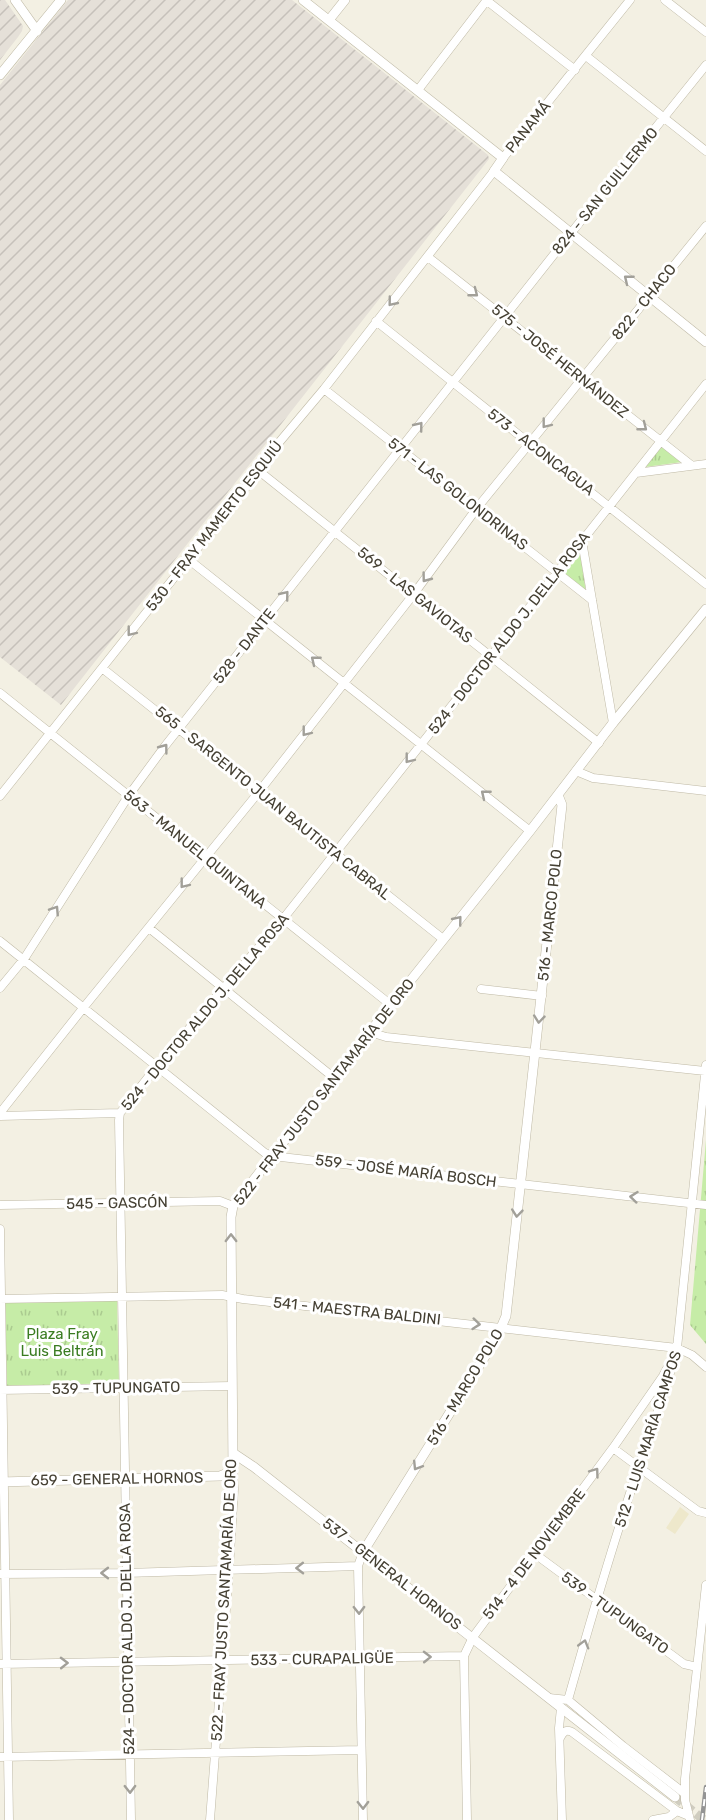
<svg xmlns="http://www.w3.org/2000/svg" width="706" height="1820" viewBox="0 0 706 1820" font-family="Rubik,sans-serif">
<defs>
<pattern id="industrial-furrows" width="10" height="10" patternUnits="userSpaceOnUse" patternTransform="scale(1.5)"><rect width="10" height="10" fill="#e5e0d8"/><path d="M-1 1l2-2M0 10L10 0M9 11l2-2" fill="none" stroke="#c6c1ba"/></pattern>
<pattern id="grass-tufts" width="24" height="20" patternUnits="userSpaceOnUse" patternTransform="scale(1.5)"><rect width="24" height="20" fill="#c6eca7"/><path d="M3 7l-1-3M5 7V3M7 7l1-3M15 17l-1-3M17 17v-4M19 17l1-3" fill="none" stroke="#abcb90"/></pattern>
</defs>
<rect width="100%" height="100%" fill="#f3f0e3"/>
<!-- industrial -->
<path fill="url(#industrial-furrows)" d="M0,0H5L23,26L22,31L18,37L0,60Z
M68,0H292L488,155L489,159L61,705L0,657V85Z"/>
<!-- education -->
<path fill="#eee8cb" d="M680,1507L689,1514L675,1534L666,1528Z"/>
<!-- grass -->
<path fill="url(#grass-tufts)" d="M661,446L682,462L645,467Z
M579,546L586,592L561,570Z
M706,1140V1344L690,1325Z
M117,1299L119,1383L7,1386L5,1301Z"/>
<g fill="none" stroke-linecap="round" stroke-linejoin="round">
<!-- tertiary-tunnel -->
<path stroke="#d0cdc0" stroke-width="9" stroke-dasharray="9 4.5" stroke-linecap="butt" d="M675,1797L704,1820"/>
<!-- minor casing -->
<g stroke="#bfb9a5" stroke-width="9">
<path id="minor" d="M486,0L575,70
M665,0L706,32
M586,56L706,151
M418,90L487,0
M503,158L630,0
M428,257L691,465
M376,321L706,584
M324,389L592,600
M259,471L599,743
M636,473L706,464
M582,541L613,723
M188,559L530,831
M102,668L443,939
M0,693L391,1005
M576,771L593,778L706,791
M0,796L259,471L271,452L324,389L494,171
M149,928L333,1077
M0,941L265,1153L272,1156L706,1205
M0,988L24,959L129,795L165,746L559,248L706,65
M481,989L542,996
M370,1032L386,1037L705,1071
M0,1113L84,1007L258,793L413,595L477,508L706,226
M0,1116L120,1113
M0,1205L220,1201L233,1206
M0,1229L9,1820
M0,1299L222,1295L243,1299L677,1348L692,1355L706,1367
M0,1390L232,1386
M613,1448L698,1511L706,1513
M363,1552L358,1566L363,1820
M535,1554L684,1664L697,1667
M0,1574L126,1573L358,1566
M0,1664L464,1656
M549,1698L568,1700L623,1746L684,1793
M568,1700C590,1622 613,1543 639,1466C652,1427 667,1388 677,1348L706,1065
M561,1708L559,1728L562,1820
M560,1738C563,1732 566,1729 572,1732L677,1811L689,1816
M0,1757L361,1750
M131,1820L119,1120L120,1113L157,1066L283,919L706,384
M210,1820L229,1569L234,1489L233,1471
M467,1820L464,1656L473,1637L613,1448L663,1376L670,1363
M653,1820L669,1817L677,1811
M690,1820L685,1800V1779L706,1585"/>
</g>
<!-- tertiary casing -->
<g stroke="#bfb9a5" stroke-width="10">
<path id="tertiary" d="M15,0L37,31
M303,0L503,158L494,171L706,342
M329,20L345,0
M0,75L61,0
M233,1453L254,1467L675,1797
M0,1482L220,1476L233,1471L231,1217L233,1206L391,1005L530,831L613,723L706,609
M363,1552L497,1337L506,1316L562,805L558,795"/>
</g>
<!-- minor -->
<use href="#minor" stroke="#fff" stroke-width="8"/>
<!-- tertiary -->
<use href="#tertiary" stroke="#fff" stroke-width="9"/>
<!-- rail casing -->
<g stroke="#949494" stroke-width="4.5">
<path id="rail" d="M702,1820L706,1787"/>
</g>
<!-- rail -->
<use href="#rail" stroke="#fff" stroke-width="2" stroke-dasharray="7" stroke-linecap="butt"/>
</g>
<!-- one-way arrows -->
<defs><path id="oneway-chevron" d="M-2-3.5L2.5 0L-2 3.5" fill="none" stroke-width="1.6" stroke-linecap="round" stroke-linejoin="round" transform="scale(1.5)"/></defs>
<g stroke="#a2a099">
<use href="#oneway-chevron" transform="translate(628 279) rotate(-141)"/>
<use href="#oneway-chevron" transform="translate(474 293) rotate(38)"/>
<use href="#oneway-chevron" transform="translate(392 302) rotate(129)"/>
<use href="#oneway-chevron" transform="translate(546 424) rotate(128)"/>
<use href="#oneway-chevron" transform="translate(419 426) rotate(-51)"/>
<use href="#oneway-chevron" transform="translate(643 427) rotate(38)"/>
<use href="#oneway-chevron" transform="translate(426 578) rotate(127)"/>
<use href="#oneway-chevron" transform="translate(285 595) rotate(-51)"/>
<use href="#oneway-chevron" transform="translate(131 632) rotate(128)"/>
<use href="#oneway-chevron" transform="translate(315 660) rotate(-141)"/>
<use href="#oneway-chevron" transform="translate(306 732) rotate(128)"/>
<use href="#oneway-chevron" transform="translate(164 748) rotate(-53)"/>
<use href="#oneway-chevron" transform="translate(409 759) rotate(128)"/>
<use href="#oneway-chevron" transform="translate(485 794) rotate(-141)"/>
<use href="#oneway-chevron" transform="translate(184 884) rotate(128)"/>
<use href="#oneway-chevron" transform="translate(55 910) rotate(-57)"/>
<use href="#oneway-chevron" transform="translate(458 920) rotate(-51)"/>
<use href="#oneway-chevron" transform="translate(539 1019) rotate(96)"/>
<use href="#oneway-chevron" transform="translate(634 1197) rotate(-174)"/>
<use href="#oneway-chevron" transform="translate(517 1213) rotate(96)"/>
<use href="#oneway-chevron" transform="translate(231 1238) rotate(-90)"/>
<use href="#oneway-chevron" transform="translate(476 1324) rotate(6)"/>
<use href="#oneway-chevron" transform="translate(417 1466) rotate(122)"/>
<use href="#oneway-chevron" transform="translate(595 1472) rotate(-54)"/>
<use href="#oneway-chevron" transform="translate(300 1568) rotate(179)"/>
<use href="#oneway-chevron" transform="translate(105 1573) rotate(180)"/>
<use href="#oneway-chevron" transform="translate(359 1610) rotate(89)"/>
<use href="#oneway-chevron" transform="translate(584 1644) rotate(-74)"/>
<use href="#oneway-chevron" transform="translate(427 1657) rotate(-1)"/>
<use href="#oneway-chevron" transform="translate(64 1663) rotate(-1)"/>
<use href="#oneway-chevron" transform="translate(130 1789) rotate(89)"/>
<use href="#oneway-chevron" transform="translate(363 1805) rotate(89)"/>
</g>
<g text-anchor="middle" stroke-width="6" stroke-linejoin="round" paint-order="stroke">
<!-- street labels -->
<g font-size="15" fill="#454033" stroke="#fff">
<text transform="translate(528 127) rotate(-51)" y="5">PANAMÁ</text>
<text transform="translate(605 191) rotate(-51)" y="5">824 - SAN GUILLERMO</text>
<text transform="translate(644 302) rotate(-51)" y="5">822 - CHACO</text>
<text transform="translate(560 361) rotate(39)" y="5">575 - JOSÉ HERNÁNDEZ</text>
<text transform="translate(541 452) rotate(38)" y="5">573 - ACONCAGUA</text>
<text transform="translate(458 494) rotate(38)" y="5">571 - LAS GOLONDRINAS</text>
<text transform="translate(214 526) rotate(-52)" y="5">530 - FRAY MAMERTO ESQUIÚ</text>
<text transform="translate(415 595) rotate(39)" y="5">569 - LAS GAVIOTAS</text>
<text transform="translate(509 633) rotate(-52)" y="5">524 - DOCTOR ALDO J. DELLA ROSA</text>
<text transform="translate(244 646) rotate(-52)" y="5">528 - DANTE</text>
<text transform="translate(273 803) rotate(39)" y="5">565 - SARGENTO JUAN BAUTISTA CABRAL</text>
<text transform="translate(195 849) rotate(39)" y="5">563 - MANUEL QUINTANA</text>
<text transform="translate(550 915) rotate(-84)" y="5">516 - MARCO POLO</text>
<text transform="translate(205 1012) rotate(-50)" y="5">524 - DOCTOR ALDO J. DELLA ROSA</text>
<text transform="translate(324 1092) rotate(-52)" y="5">522 - FRAY JUSTO SANTAMARÍA DE ORO</text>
<text transform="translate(406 1171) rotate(7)" y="5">559 - JOSÉ MARÍA BOSCH</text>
<text transform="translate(117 1203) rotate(-1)" y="5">545 - GASCÓN</text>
<text transform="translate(357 1311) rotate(6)" y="5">541 - MAESTRA BALDINI</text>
<text transform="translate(465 1387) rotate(-59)" y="5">516 - MARCO POLO</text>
<text transform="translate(116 1388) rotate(-1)" y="5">539 - TUPUNGATO</text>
<text transform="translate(648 1439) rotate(-72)" y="5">512 - LUIS MARÍA CAMPOS</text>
<text transform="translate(117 1479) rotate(-1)" y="5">659 - GENERAL HORNOS</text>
<text transform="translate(534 1554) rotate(-53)" y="5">514 - 4 DE NOVIEMBRE</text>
<text transform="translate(392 1574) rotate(38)" y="5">537 - GENERAL HORNOS</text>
<text transform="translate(224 1600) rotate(-87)" y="5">522 - FRAY JUSTO SANTAMARÍA DE ORO</text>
<text transform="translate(615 1613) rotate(36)" y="5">539 - TUPUNGATO</text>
<text transform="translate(127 1629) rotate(-91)" y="5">524 - DOCTOR ALDO J. DELLA ROSA</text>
<text transform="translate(322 1659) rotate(-1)" y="5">533 - CURAPALIGÜE</text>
</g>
<!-- park labels -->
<g font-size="15" fill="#3a7c21" stroke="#fff">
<text x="62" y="1339">Plaza Fray<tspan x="62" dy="17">Luis Beltrán</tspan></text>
</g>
</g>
</svg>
